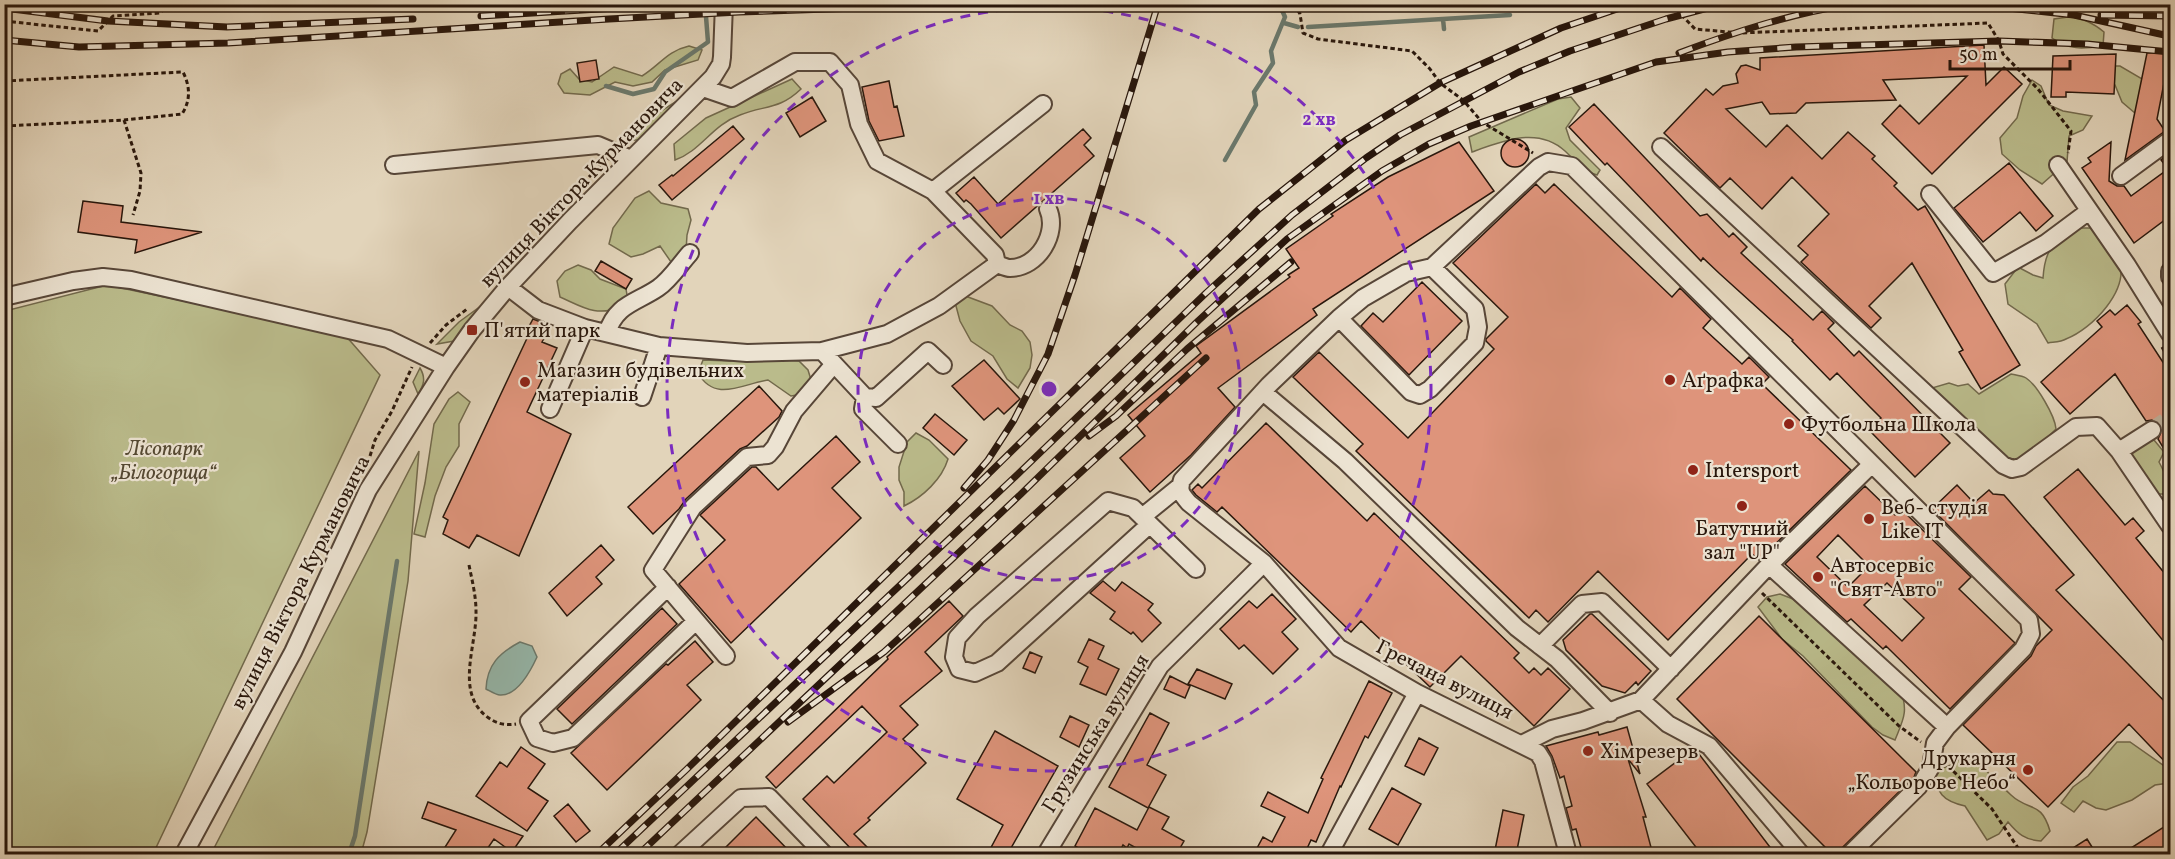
<svg xmlns="http://www.w3.org/2000/svg" width="2175" height="859" viewBox="0 0 2175 859" font-family="Vollkorn,serif">
<rect width="100%" height="100%" fill="#e2d4ba"/>
<filter id="stains"><feTurbulence type="fractalNoise" baseFrequency=".00333" numOctaves="4"/><feColorMatrix values="0 0 0 0 .2 0 0 0 0 .09 0 0 0 0 .02 0 0 0 .5 -.17"/></filter>
<radialGradient id="worn" r=".72"><stop offset=".6" stop-color="#630" stop-opacity="0"/><stop offset="1" stop-color="#630" stop-opacity=".3"/></radialGradient>
<!-- green -->
<path fill="#babb8b" stroke="#72694c" stroke-width="1.5" d="M2068,17C2083,18 2093,23 2104,32L2103,46C2082,49 2069,50 2052,38L2054,19Z
M689,46L702,50L698,60L665,70L652,82L633,86L615,82L590,95L564,93L558,84L561,74L570,69L579,79L592,82L614,67L642,76C660,65 667,51 689,46Z
M2103,66H2120L2144,80L2136,114L2122,102L2115,85L2104,77Z
M792,79L801,89C779,110 765,105 740,115C712,125 701,151 675,160L674,144L706,118Z
M2032,80L2041,86L2049,105L2063,111L2092,116L2083,130L2069,136L2067,162L2042,184L2020,170L2002,154L2000,138L2017,118L2023,96Z
M1571,97L1580,108L1566,128L1570,140L1600,170L1597,175C1579,169 1578,163 1565,151C1538,126 1502,141 1472,152L1469,137L1558,99Z
M677,101L640,138L637,140H631L656,114Z
M649,191L661,203L688,209L691,220L687,235L686,251L671,262L660,246L643,254L631,257L609,244L613,228L635,198Z
M2075,228H2092C2098,236 2116,251 2119,260C2130,290 2092,329 2066,339C2061,342 2054,342 2048,343L2037,324L2008,304L2005,284L2018,267L2033,275L2043,278C2045,249 2052,244 2075,228Z
M578,265L591,270L600,279L626,289L627,295L622,307C595,317 583,307 560,297L557,281L565,271Z
M107,285L345,335L380,375L153,854H5V311Z
M952,291L992,306L1010,325L1022,331L1030,342L1032,355L1030,368L1018,388L1007,379L993,356L971,341L960,321Z
M489,300L454,341L437,344L459,322Z
M757,357L799,361L808,370L812,383L803,394L791,396L768,380C742,384 715,403 698,373L703,360L730,361Z
M420,368C426,378 424,385 418,394L413,382Z
M2011,374C2016,375 2023,376 2026,378C2037,385 2055,416 2056,429L2045,440L2016,460L1998,459L1925,390L1949,383L1958,386L1968,384L1979,394Z
M458,392L470,402L459,424V446L446,467L435,496L425,537L414,534L425,483L434,424L449,399Z
M916,433L929,440L948,459C942,479 923,497 904,506V492L899,480V467L907,442Z
M2154,440L2164,452L2159,462C2165,473 2169,482 2165,494H2151L2130,455L2133,447Z
M419,451L408,581L367,832L361,854H211Z
M1780,594L1793,599L1900,689C1909,711 1903,720 1895,740L1883,735L1872,727L1803,656L1782,639L1758,607L1767,597Z
M2117,742H2130L2170,770L2169,783L2155,785L2132,800L2106,810L2096,808L2083,801L2074,812L2061,803L2073,787L2088,776Z
M1960,759H1974C1986,770 1998,783 2011,795C2029,812 2041,800 2050,831L2041,841C2025,840 2018,834 2008,822L1999,834L1987,840L1965,806C1943,801 1935,793 1936,770L1949,766Z"/>
<!-- water -->
<path fill="#95b8ac" stroke="#6a786c" stroke-width="1.5" d="M520,642L532,646L537,657C531,670 518,696 500,695C496,695 490,691 486,689C487,665 499,653 520,642Z"/>
<g fill="none" stroke-linecap="round" stroke-linejoin="round">
<!-- stream -->
<path stroke="#6a786c" stroke-width="4.5" d="M1443,19L1444,29
M1284,23L1298,27
M1308,27L1510,15
M606,86L633,94L654,89L665,72L708,42L705,4
M1225,160L1256,105L1254,92L1273,63L1271,51L1285,17L1281,8
M349,854L355,836L397,561"/>
</g>
<!-- building -->
<path fill="#de947b" stroke="#29170c" stroke-width="1.5" fill-rule="evenodd" d="M1984,45L1986,85L2004,67L2022,84L1932,174L1882,124L1900,105L1919,124L1967,76L1883,80L1896,100L1806,103L1796,113L1770,114L1762,102L1726,109L1766,147L1787,125L1822,159L1848,132L1875,156L1872,159L1897,183L1894,186L1918,210L1925,206L2020,365L1981,389L1959,352L1963,350L1912,263L1869,306L1881,318L1871,328L1801,262L1808,255L1798,246L1829,214L1792,177L1762,209L1730,178L1720,188L1664,133L1706,89L1713,95L1723,86L1738,83L1736,74L1741,66L1746,65L1760,70V58Z
M2170,52L2157,119L2165,131L2125,160L2147,53Z
M2116,54L2114,94L2066,92V97H2051L2053,56Z
M596,60L599,79L580,82L577,63Z
M889,81L894,107L897,106L904,136L879,141L869,121L862,87Z
M812,97L826,121L800,137L786,113Z
M1594,104L1700,216L1707,214L1729,237L1733,233L1747,247L1741,253L1813,320L1822,311L1834,323L1828,329L1854,356L1859,351L1950,443L1915,477L1869,430L1881,418L1869,406L1837,373L1830,380L1792,341L1793,340L1720,274L1703,258L1701,261L1607,163L1605,165L1569,127Z
M733,126L744,139L672,200L659,185L672,175L673,176Z
M1083,129L1091,138L1084,145L1094,156L1001,238L971,204L966,200L964,202L956,193L974,177L998,204Z
M1501 153a14 14 0 1 1 28 0a14 14 0 1 1-28 0Z
M1459,142L1494,191L1313,309L1317,315L1218,388L1235,407L1191,455L1150,492L1120,458L1145,436L1128,415L1201,353L1196,346L1290,277L1288,275L1299,268L1286,249L1333,216L1331,214L1388,177Z
M2111,142L2109,181L2117,186H2124L2131,196L2168,169L2161,160L2170,153V216L2134,243L2082,168L2091,162L2088,158Z
M2009,163L2053,216L2036,231L2020,212L1983,242L1954,208Z
M1536,184L1545,193L1554,184L1672,297L1680,288L1711,319L1703,328L1742,364L1749,357L1769,377L1762,384L1851,470L1759,560L1752,554L1668,640L1598,571L1548,622L1536,610L1529,618L1356,451L1363,444L1293,377L1319,352L1408,438L1494,349L1486,341V339L1508,317L1453,263Z
M83,201L123,206L121,222L202,232L135,253L137,240L78,232Z
M601,261L632,279L626,289L595,271Z
M1422,282L1462,321L1409,375L1361,326L1373,313L1383,322Z
M2127,305L2141,322L2138,324L2170,373V459L2158,439L2162,430L2160,424L2152,420L2146,421L2115,374L2070,414L2041,382L2102,327L2097,321L2110,310L2115,315Z
M533,319L551,326L542,342L557,348L527,412L571,434L519,556L477,535L469,548L443,534L448,520L443,517L529,334L526,332Z
M984,360L1020,399L1004,414L998,408L984,420L952,386Z
M759,386L782,411L779,417L747,446L740,449L686,499L679,509L653,534L628,507Z
M935,414L967,440L954,455L923,428Z
M1266,423L1367,521L1374,513L1519,653L1514,658L1529,673L1534,668L1541,675L1548,668L1570,689L1534,726L1461,656L1430,687L1361,621L1351,632L1222,507L1217,512L1196,495L1192,490L1198,484L1202,488Z
M836,436L860,462L832,488L861,518L731,643L679,584L725,540L700,515L752,467H756L778,490Z
M2078,469L2125,525L2133,518L2144,531L2136,538L2170,580V649L2044,497Z
M1957,485L1974,503L1989,490L1993,494L2004,495L2074,575L2056,590L2170,707V767L2129,724L2048,807L1963,725L2031,656L2036,646L2052,630L1932,509Z
M1865,486L1895,515L1901,509L1971,577L1959,589L2015,643L1950,709L1886,646L1883,649L1851,619L1847,622L1785,564ZM1838,535L1869,566L1848,587L1817,557ZM1887,583L1924,618L1902,641L1864,605Z
M601,545L614,560L596,577L602,584L567,616L549,593Z
M1103,581L1115,591L1122,582L1153,604L1148,610L1161,623L1142,642L1133,632L1131,634L1110,619L1115,612L1090,593Z
M1272,594L1296,619L1282,632L1298,649L1273,674L1244,645L1239,649L1220,629L1249,601L1257,608Z
M949,601L963,616L925,652L942,671L900,706L918,725L903,739L926,763L868,818L870,820L854,834L875,855H857L803,799L827,776L834,783L887,732L862,706L776,788L766,777L888,659L887,657Z
M662,608L677,624L572,724L557,709Z
M1590,614H1592L1651,671L1638,685L1636,682L1625,693L1602,686L1566,650L1563,640Z
M1759,616L1916,772L1914,777L1843,847L1839,855H1833L1677,699Z
M1089,639L1104,646L1098,659L1119,669L1106,695L1080,684L1088,667L1078,662Z
M695,641L713,662L687,685L701,700L607,790L571,753L666,664L668,665Z
M1030,652L1042,657L1035,673L1023,668Z
M1197,669L1232,684L1225,699L1188,684Z
M1170,676L1190,686L1185,698L1164,689Z
M1369,681L1392,693L1368,738L1365,736L1341,787L1340,786L1316,842L1311,840L1304,855H1265L1256,850L1263,837L1272,842L1285,817L1261,806L1268,792L1308,813L1323,779L1321,778Z
M1150,713L1169,723L1147,765L1166,775L1148,808L1109,787Z
M1070,716L1089,725L1079,747L1060,737Z
M1627,727L1640,774L1628,759L1646,817H1643L1653,855H1583L1576,829L1572,830L1566,808L1572,806L1564,776L1560,778L1552,756L1546,746L1598,732L1599,735Z
M995,731L1058,766L1007,855H987L1003,825L957,799Z
M1419,738L1438,748L1424,775L1405,766Z
M521,747L545,764L528,788L548,801L527,831L476,796L500,762L507,767Z
M1688,753L1693,759L1699,754L1776,855H1702L1647,784Z
M1392,788L1421,804L1398,845L1369,829Z
M428,802L468,816L523,836L512,852L494,839L483,855H440L456,830L422,818Z
M568,804L590,831L576,842L554,816Z
M1149,807L1169,817L1162,829L1184,841L1176,855H1149L1129,844L1127,848L1123,845L1118,855H1090L1075,846L1095,808L1137,830Z
M1503,810L1524,815L1516,855H1494Z
M756,817L793,855H718Z
M2170,823V855H2120Z
M2087,839L2097,855H2062Z"/>
<g fill="none" stroke-linecap="round" stroke-linejoin="round">
<!-- minor-tunnel -->
<path stroke="#bdae97" stroke-width="16" stroke-dasharray="16 8" stroke-linecap="butt" d="M2152,430L2170,417"/>
<!-- minor casing -->
<g stroke="#574638" stroke-width="20">
<path id="minor" d="M703,88L732,98L795,62H830L850,85L859,124L877,161L933,191
M1661,147L2003,465L2012,469L2021,467L2076,427L2097,426L2119,451
M394,165L598,145L631,159
M2058,165L2127,265L2170,334
M2121,176L2170,140
M1930,194L1993,273L2046,243L2089,211
M997,264C1000,265 1006,268 1010,268C1038,268 1059,233 1048,209
M2170,271V277
M508,287L538,310L585,328L659,346L747,353L822,351L865,397L876,398L928,351L943,365
M4,297L73,281L103,277L131,280L388,339L446,367
M1339,318L1411,392L1420,395L1430,389L1475,343L1478,327L1475,309L1432,267
M607,333C616,304 636,303 658,288C670,280 680,264 690,253
M822,351L887,334L939,306L997,264L995,255L933,191L1043,104
M1263,392L1345,461L1517,628L1557,659L1610,713
M642,397L659,346
M865,397L863,409L898,444
M550,409L585,328
M2152,430L2119,451L2170,526
M1142,517L1179,487
M1149,525L997,663L975,673L959,669L954,657L957,638L977,616L1108,501L1133,508L1196,569
M1769,565L1947,727
M668,587L529,721L537,738L553,743L573,738L696,621
M1540,646L1582,604L1602,602L1671,669
M726,656L653,570L693,507L747,457L768,455L775,447L794,411L834,364
M1641,700L1668,724L1709,746L1801,854
M1522,744L1552,729L1583,721L1641,700L1769,565L1871,465
M184,854L293,652L368,490L446,367L472,330L508,287L570,221L713,77L721,64L722,57L724,4
M680,854L741,798L769,797L824,854
M1046,854L1160,666L1264,563
M1329,854L1417,693
M1568,854L1543,761L1538,753L1417,693L1339,648L1264,563L1189,503C1182,495 1178,491 1182,480L1269,385L1339,318L1363,298L1406,273L1432,267L1539,167L1548,162L1572,166L2029,620L2031,634L2023,649L1947,727L1935,743L1931,767L1924,779
M1850,854L1919,786"/>
</g>
<!-- path -->
<path stroke="#29170c" stroke-width="3" stroke-dasharray="4.5 3" stroke-linecap="butt" d="M1294,4L1300,14L1303,33L1318,39L1412,51L1430,69L1440,83L1463,100L1482,122L1533,153
M1671,4L1695,29L1740,33L1988,23L1999,41L2003,54L2038,89L2071,131L2068,153
M1298,11L1355,4
M4,21L98,31L113,16L161,13L165,4
M4,81L183,72C190,86 191,100 182,114L124,120
M4,126L124,120L141,173L140,191L133,215
M625,140L636,130
M589,177L601,164
M430,343L446,325L467,309
M2162,347L2170,361
M370,456L375,440L392,411L412,367
M469,565C472,580 476,596 476,611C477,645 455,691 486,716C495,723 504,726 516,724
M1762,593L1899,726L1921,742
M1948,766L1992,809L2022,854"/>
<!-- minor -->
<use href="#minor" stroke="#ece3d2" stroke-width="16"/>
<!-- rail casing -->
<g stroke="#29170c" stroke-width="7">
<path id="rail" d="M1004,4L1056,8L1124,4
M1970,4L2074,15L2169,36
M1848,5L1871,4
M4,8L108,21L227,27L413,19
M2101,15L2168,16
M481,16L682,4
M4,40L79,47L228,43L609,19L739,12L975,4
M1679,53C1737,31 1790,14 1852,4
M1089,436L1116,416L1187,349L1291,262
M964,488L988,460L1014,420L1048,354L1075,275L1158,4
M788,722L884,652L1206,358
M597,854L687,769L1259,209L1346,140L1440,83L1561,28L1632,4
M615,854L1019,473L1206,293L1292,215L1366,158L1400,135L1519,72L1570,51L1666,19L1723,4
M639,854L1021,494L1198,321L1287,239L1382,171L1429,144L1471,126L1656,62L1728,52L1796,47L1999,41L2087,44L2170,52"/>
</g>
<!-- rail -->
<use href="#rail" stroke="#ece3d2" stroke-width="4.5" stroke-dasharray="14" stroke-linecap="butt"/>
</g>
<!-- distance rings -->
<g fill="none" stroke="#7b2cbf" stroke-width="3" stroke-dasharray="10 8">
<circle cx="1049" cy="389" r="191"/>
<circle cx="1049" cy="389" r="382"/>
</g>
<!-- markers -->
<g fill="#8f2418" stroke="#ece3d2" stroke-width="2">
<rect x="466" y="324" width="12" height="12" rx="3"/>
<circle cx="1670" cy="380" r="6"/>
<circle cx="525" cy="382" r="6"/>
<circle cx="1789" cy="424" r="6"/>
<circle cx="1693" cy="470" r="6"/>
<circle cx="1742" cy="506" r="6"/>
<circle cx="1869" cy="519" r="6"/>
<circle cx="1818" cy="577" r="6"/>
<circle cx="1588" cy="751" r="6"/>
<circle cx="2028" cy="770" r="6"/>
</g>
<g text-anchor="middle" stroke-width="4.5" stroke-linejoin="round" paint-order="stroke">
<!-- street labels -->
<g font-size="21" fill="#29170c" stroke="#ece3d2">
<text transform="translate(581 182) rotate(-46)" y="7">вулиця Віктора Курмановича</text>
<text transform="translate(300 582) rotate(-63)" y="7">вулиця Віктора Курмановича</text>
<text transform="translate(1445 679) rotate(27)" y="7">Гречана вулиця</text>
<text transform="translate(1095 733) rotate(-58)" y="7">Грузинська вулиця</text>
</g>
<!-- poi labels -->
<g font-size="21" fill="#29170c" stroke="#ece3d2" text-anchor="start">
<text x="484" y="337">П'ятий парк</text>
<text x="537" y="377">Магазин будівельних<tspan x="537" dy="24">матеріалів</tspan></text>
<text x="1682" y="387">Аґрафка</text>
<text x="1801" y="431">Футбольна Школа</text>
<text x="1705" y="477">Intersport</text>
<text x="1881" y="514">Веб- студія<tspan x="1881" dy="24">Like IT</tspan></text>
<text x="1742" y="535" text-anchor="middle">Батутний<tspan x="1742" dy="24">зал "UP"</tspan></text>
<text x="1830" y="572">Автосервіс<tspan x="1830" dy="24">"Свят-Авто"</tspan></text>
<text x="1600" y="758">Хімрезерв</text>
<text x="2016" y="765" text-anchor="end">Друкарня<tspan x="2016" dy="24">„Кольорове Небо“</tspan></text>
</g>
<!-- park labels -->
<g font-size="21" font-style="italic" fill="#544832" stroke="#ece3d2">
<text x="164" y="455">Лісопарк<tspan x="164" dy="24">„Білогорща“</tspan></text>
</g>
</g>
<circle cx="1049" cy="389" r="9" fill="#7b2cbf" stroke="#ece3d2" stroke-width="3"/>
<g font-size="18" text-anchor="middle" font-weight="bold" fill="#7b2cbf" stroke="#ece3d2" stroke-width="4.5" stroke-linejoin="round" paint-order="stroke">
<text x="1319" y="125">2 хв</text>
<text x="1049" y="204">1 хв</text>
</g>
<!-- margin -->
<rect width="2175" height="859" fill="none" stroke="#e2d4ba" stroke-width="24"/>
<rect x="6" y="6" width="2163" height="847" fill="none" stroke="#29170c" stroke-width="3"/>
<rect x="12" y="12" width="2151" height="835" fill="none" stroke="#29170c" stroke-width="1.5"/>
<!-- scale -->
<path d="M1950 60v9h120v-9" fill="none" stroke="#29170c" stroke-width="3"/>
<text x="1959" y="60" font-size="18" fill="#29170c" stroke="#ece3d2" stroke-width="4.5" paint-order="stroke">50 m</text>
<rect width="100%" height="100%" filter="url(#stains)"/>
<rect width="100%" height="100%" fill="url(#worn)"/>
</svg>
